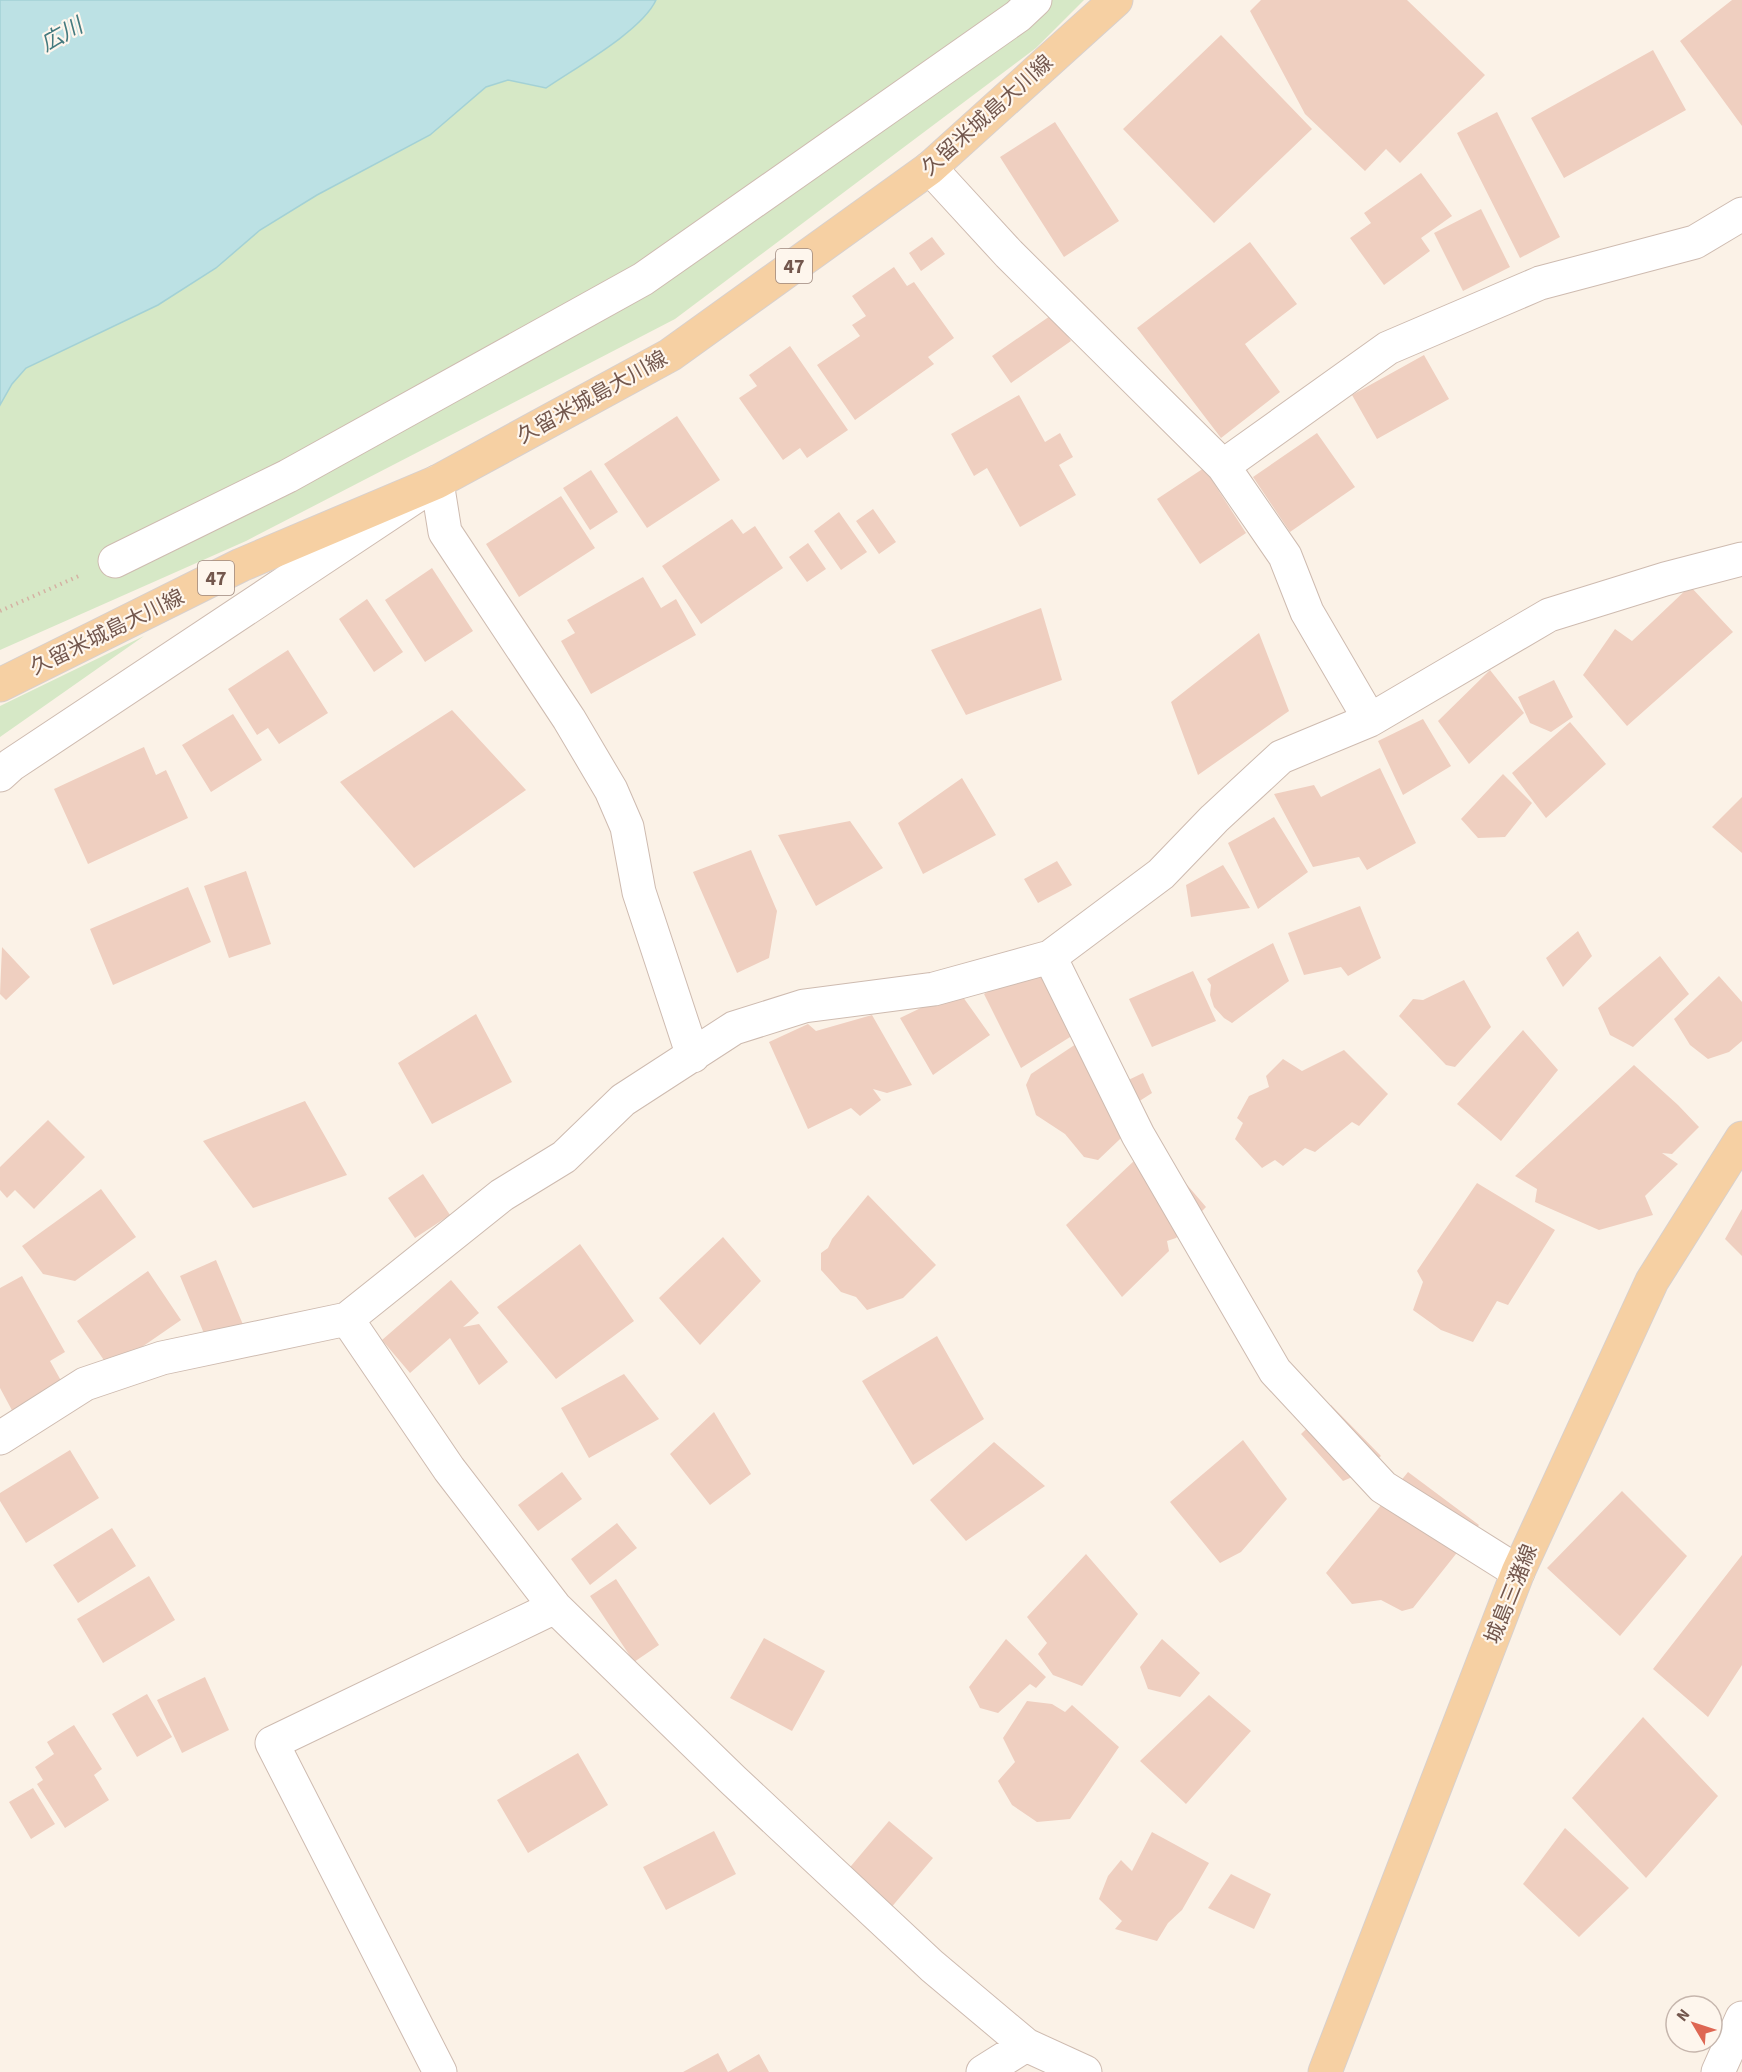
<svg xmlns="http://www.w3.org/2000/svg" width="1742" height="2072" viewBox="0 0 1742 2072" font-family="'Source Sans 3','Noto Sans JP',sans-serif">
<rect width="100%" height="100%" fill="#fbf2e7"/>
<!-- green -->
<path fill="#d6e8c6" d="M656,0H1084L1036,48L675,319L246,541L0,650V405L12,384L26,368L158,305L216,268L260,230L317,195L430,135L486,87L508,80L546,88C576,68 642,31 656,0Z
M144,636L0,737V706Z"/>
<!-- water -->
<path fill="#bce1e4" stroke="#a3d1d5" stroke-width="1.5" d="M0,0H656C642,31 575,68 546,88L508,80L486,87L430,135L317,195L260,230L216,268L158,305L26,368L12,384L0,405Z"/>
<!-- building -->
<path fill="#efcfc0" d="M1261,0H1407L1485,75L1400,163L1386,149L1365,171L1305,114L1250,11Z
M1732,0H1742V126L1680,41Z
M1221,35L1312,129L1214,223L1123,129Z
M1653,50L1686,110L1564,178L1531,118Z
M1497,112L1560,237L1520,258L1457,133Z
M1055,122L1119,221L1064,257L1000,157Z
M1421,173L1452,216L1421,238L1430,251L1384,285L1350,238L1371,223L1364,213Z
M1481,209L1510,267L1463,291L1434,233Z
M932,237L945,254L921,271L909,253Z
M1250,242L1297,304L1245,344L1280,392L1221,438L1137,328Z
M894,267L907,286L914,282L954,338L928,357L934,364L855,420L817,365L860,336L852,325L866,316L852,296Z
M1053,314L1071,341L1011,383L992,356Z
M790,346L848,430L807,458L800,448L783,460L739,398L757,386L749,375Z
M1424,355L1449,399L1377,439L1352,395Z
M1019,395L1045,442L1060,433L1073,457L1059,465L1076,495L1020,527L987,468L974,476L951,434Z
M677,416L720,480L647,528L604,464Z
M1317,433L1355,487L1290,532L1253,477Z
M1204,468L1246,533L1200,564L1157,499Z
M591,470L618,512L590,530L563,488Z
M561,496L595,548L519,597L486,544Z
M873,509L896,542L879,554L856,521Z
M839,512L867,552L841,570L814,531Z
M732,519L743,534L755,526L783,568L701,624L662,566Z
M808,543L826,569L807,582L789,557Z
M432,568L473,631L425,662L385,600Z
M643,577L661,608L676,599L696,635L591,694L561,641L575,633L567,620Z
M1690,586L1733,632L1627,726L1583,675L1615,629L1632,641Z
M367,599L403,652L374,672L339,619Z
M1041,608L1062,680L966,715L931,650Z
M1259,633L1289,711L1198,775L1171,702Z
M288,650L328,713L279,744L268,728L257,735L228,689Z
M1490,670L1524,713L1469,764L1438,721Z
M1554,680L1573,717L1551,732L1530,723L1518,697Z
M452,710L526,790L414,868L340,782Z
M233,714L262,760L211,792L182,745Z
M1423,719L1451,766L1403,795L1378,741Z
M1570,722L1606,764L1546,818L1512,773Z
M144,747L156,775L166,770L188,818L88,864L54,789Z
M1380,768L1416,843L1367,870L1359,857L1313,867L1274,794L1314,785L1321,797Z
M1503,774L1532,803L1505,837L1478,838L1461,819Z
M962,778L996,835L923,874L898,823Z
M1742,797V853L1712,827Z
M1274,817L1308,872L1258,909L1228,843Z
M850,821L883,868L816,906L778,835Z
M751,850L777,911L769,958L737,973L693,872Z
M1057,861L1072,885L1038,903L1024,879Z
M1223,865L1250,908L1191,917L1186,885Z
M246,871L271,944L229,958L204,886Z
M188,887L211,942L113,985L90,929Z
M1360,906L1381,958L1348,976L1341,967L1304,975L1288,933Z
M1578,931L1592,956L1563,987L1546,958Z
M1273,943L1289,981L1232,1023L1224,1018L1214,1007L1210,995L1211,985L1207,979Z
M2,947L30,977L6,1000L0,994Z
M1660,956L1689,994L1633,1047L1610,1035L1598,1008Z
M1043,960L1078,1032L1021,1068L984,994Z
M1193,971L1216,1021L1152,1047L1129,999Z
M1719,976L1742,1002V1041L1729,1052L1708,1059L1690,1045L1674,1019Z
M1464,980L1491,1027L1455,1067L1446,1065L1399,1016L1413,999L1423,1000Z
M958,990L990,1035L933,1075L900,1018Z
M476,1014L512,1082L432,1124L398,1063Z
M872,1015L912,1085L887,1093L873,1089L881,1100L860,1116L851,1108L808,1129L769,1042L808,1024L816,1031Z
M1523,1030L1558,1070L1501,1141L1457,1104Z
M1094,1032L1120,1084L1143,1073L1152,1093L1138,1102L1140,1120L1098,1160L1084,1157L1065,1134L1036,1115L1026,1085L1031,1074Z
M1344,1050L1388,1094L1359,1126L1352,1122L1315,1152L1305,1148L1283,1166L1275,1160L1262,1168L1235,1139L1243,1123L1237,1118L1249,1096L1269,1087L1266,1076L1283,1059L1302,1071Z
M1634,1065L1678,1105L1699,1127L1672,1154L1662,1153L1678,1164L1645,1196L1653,1215L1599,1230L1535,1202L1537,1189L1515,1176Z
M305,1101L347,1175L253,1208L203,1141Z
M48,1120L85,1157L34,1209L15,1190L7,1198L0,1190V1167Z
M1152,1144L1206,1207L1176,1238L1167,1241L1169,1251L1122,1297L1066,1225Z
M423,1174L450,1215L415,1238L388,1198Z
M1477,1183L1555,1230L1508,1305L1497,1301L1473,1342L1441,1330L1413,1310L1423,1282L1417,1271Z
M101,1189L136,1237L75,1281L43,1274L22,1246Z
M868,1195L936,1265L903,1298L867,1310L856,1297L841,1292L821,1270V1253L828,1248L832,1239Z
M1742,1209V1256L1725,1239Z
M723,1237L761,1281L700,1345L659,1298Z
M580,1244L634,1321L556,1379L497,1307Z
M216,1260L244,1327L208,1343L180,1276Z
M148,1271L181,1320L110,1369L77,1321Z
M22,1276L65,1352L50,1361L64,1386L14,1414L0,1388V1288Z
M451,1280L479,1313L463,1327L479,1324L508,1362L479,1385L450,1338L410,1373L382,1340Z
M937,1336L984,1419L913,1465L862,1381Z
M624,1374L659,1419L589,1458L561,1408Z
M1331,1405L1381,1456L1357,1475L1343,1481L1301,1434Z
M714,1412L751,1474L710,1505L670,1454Z
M1243,1440L1287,1499L1241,1552L1220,1563L1170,1502Z
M994,1442L1045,1486L966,1541L930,1500Z
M70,1450L99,1498L26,1543L0,1501V1493Z
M562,1472L582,1499L538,1531L518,1505Z
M1408,1472L1479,1525L1413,1608L1402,1611L1381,1600L1352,1604L1326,1573Z
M1622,1491L1687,1556L1620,1636L1547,1568Z
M617,1523L637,1548L590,1585L571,1559Z
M112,1528L136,1566L78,1603L53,1565Z
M1086,1554L1138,1614L1082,1686L1053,1675L1038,1654L1047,1643L1027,1617Z
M1742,1555V1665L1708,1717L1653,1669Z
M149,1576L175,1620L103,1663L77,1619Z
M616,1579L659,1645L634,1662L590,1596Z
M764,1638L825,1671L792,1731L730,1698Z
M1006,1639L1046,1677L1036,1688L1030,1684L998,1713L980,1708L969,1687Z
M1162,1639L1200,1673L1180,1697L1148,1689L1140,1667Z
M205,1677L229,1730L182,1753L157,1700Z
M147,1694L172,1737L137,1757L112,1714Z
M1209,1695L1251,1731L1186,1804L1140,1761Z
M1027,1701L1052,1704L1065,1712L1072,1705L1119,1747L1070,1819L1037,1822L1012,1805L998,1781L1015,1762L1003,1738Z
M1643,1717L1718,1796L1646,1878L1572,1798Z
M74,1725L102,1769L94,1775L109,1800L65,1828L37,1784L43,1780L35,1767L54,1754L47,1742Z
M578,1753L608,1805L528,1853L497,1800Z
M33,1788L55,1824L31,1839L9,1802Z
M889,1821L933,1858L879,1922L835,1885Z
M1565,1828L1629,1888L1579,1937L1523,1884Z
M714,1831L736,1874L666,1910L643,1867Z
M1152,1832L1209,1863L1182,1910L1168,1923L1157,1941L1115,1929L1122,1921L1099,1899L1108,1876L1121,1860L1132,1871Z
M1231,1874L1271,1894L1254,1929L1208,1908Z
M718,2053L728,2072L759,2054L769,2072H683Z"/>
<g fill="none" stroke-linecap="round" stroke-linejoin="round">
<!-- minor casing -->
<g stroke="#cebbb0" stroke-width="35">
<path id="minor" d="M930,168L1009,254L1223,466L1285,556L1307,612L1370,720
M1223,466L1388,348L1540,283L1695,242L1742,214
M115,561L288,476L643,279L1018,16L1035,0
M0,775L11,765L437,482L445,532L569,719L611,790L627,827L639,892L693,1056
M1050,957L1138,1135L1275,1371L1383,1487L1518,1572
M347,1319L449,1469L555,1607L733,1780L932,1966L1026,2045L1085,2072
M0,1438L85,1384L162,1358L347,1319L502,1195L564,1157L623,1100L734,1028L804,1006L934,989L1050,957L1161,874L1214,819L1281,757L1370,720L1549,615L1665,579L1742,559
M440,2072L272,1743L555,1607
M983,2072L1026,2045
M1718,2072L1742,2018"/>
</g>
<!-- major casing -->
<g stroke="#d8d0cd" stroke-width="35">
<path id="major" d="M0,685L241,565L437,482L670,355L930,168L1116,0
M1325,2072L1518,1572L1652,1281L1742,1138"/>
</g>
<!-- path -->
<path stroke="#d4b2a3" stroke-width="4" stroke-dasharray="1.5 4.5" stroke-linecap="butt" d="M0,611L81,575"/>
<!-- minor -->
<use href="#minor" stroke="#fff" stroke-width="33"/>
<!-- major -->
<use href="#major" stroke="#f6d0a3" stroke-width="33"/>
</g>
<g text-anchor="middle" stroke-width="4.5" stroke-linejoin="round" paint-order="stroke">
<!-- shield labels -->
<g fill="#fef6ed" stroke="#9d877d" stroke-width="1.5">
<rect x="776" y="249" width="36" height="34" rx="4.5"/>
<rect x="198" y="561" width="36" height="34" rx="4.5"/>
</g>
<g font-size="20" font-weight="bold" fill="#73574d">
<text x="794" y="273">47</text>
<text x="216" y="585">47</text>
</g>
<!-- street labels -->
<g font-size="21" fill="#73574d" stroke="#fef6ed">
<text transform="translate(987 115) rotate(-42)" y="7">久留米城島大川線</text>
<text transform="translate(592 397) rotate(-29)" y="7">久留米城島大川線</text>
<text transform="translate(107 632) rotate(-26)" y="7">久留米城島大川線</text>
<text transform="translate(1511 1594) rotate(-68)" y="7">城島三潴線</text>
</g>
<!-- water labels -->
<g font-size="22" font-style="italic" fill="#447a7f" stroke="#fef6ed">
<text transform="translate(61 34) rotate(-29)" y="8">広川</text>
</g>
</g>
<!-- north arrow -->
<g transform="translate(1694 2024) rotate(309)"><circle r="28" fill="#fef6ed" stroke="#c6b6ad" stroke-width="1.5"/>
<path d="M0-4.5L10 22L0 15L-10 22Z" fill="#de6753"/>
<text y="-9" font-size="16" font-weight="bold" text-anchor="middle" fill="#73574d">N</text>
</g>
</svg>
